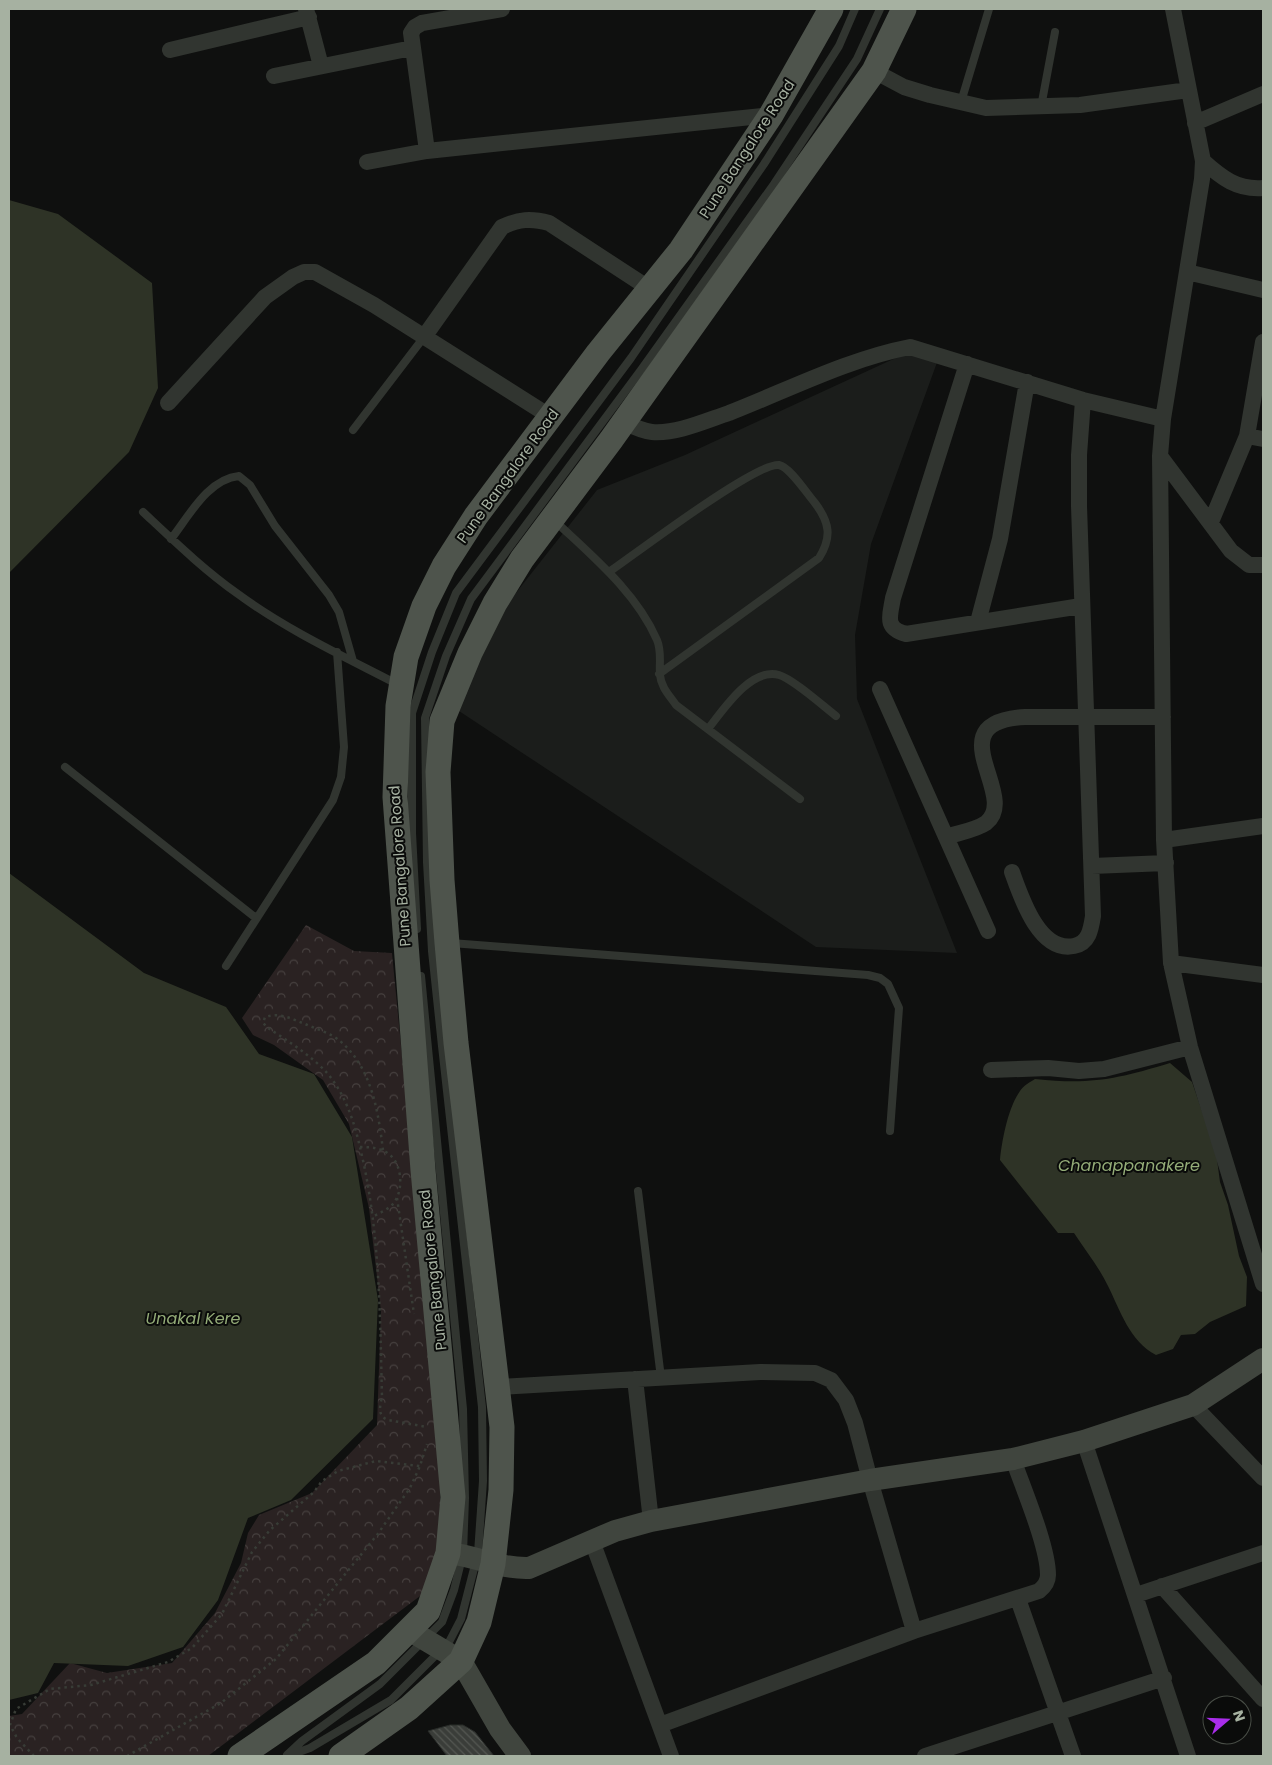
<svg xmlns="http://www.w3.org/2000/svg" width="1272" height="1765" viewBox="0 0 1272 1765" font-family="Poppins,sans-serif">
<defs>
<pattern id="forest-crowns" width="20" height="18" patternUnits="userSpaceOnUse" patternTransform="scale(1.25)"><rect width="20" height="18" fill="#2a2222"/><path d="M2 6a3 3 0 1 1 6 0M12 15a3 3 0 1 1 6 0" fill="none" stroke="#46403f"/></pattern>
<pattern id="building-back-hatch" width="6" height="6" patternUnits="userSpaceOnUse" patternTransform="scale(1.25)"><rect width="6" height="6" fill="#3a3d39"/><path d="M-1 5l2 2M0 0l6 6M5-1l2 2" fill="none" stroke="#545752"/></pattern>
</defs>
<rect width="100%" height="100%" fill="#0f100f"/>
<!-- built -->
<path fill="#1b1d1b" d="M926,344L939,357L871,544L855,635L857,699L957,953L816,947L459,711L490,626L597,490L685,455Z"/>
<!-- forest -->
<path fill="url(#forest-crowns)" d="M306,925L354,951L392,953L441,1457L439,1549L424,1593L208,1756H9V1716L22,1714L70,1663L107,1673L172,1663L215,1613L241,1563L248,1533L259,1515L312,1493L377,1425L381,1311L369,1208L349,1124L323,1080L274,1045L253,1035L242,1018Z"/>
<!-- water -->
<path fill="#2e3326" d="M9,200L58,214L152,283L158,388L129,452L9,573Z
M9,873L144,973L226,1007L259,1054L314,1074L352,1137L378,1300L373,1419L291,1500L248,1518L218,1600L183,1647L128,1666L54,1663L38,1693L9,1700Z
M1170,1063L1192,1082L1216,1152L1220,1182L1228,1205L1239,1256L1247,1277L1246,1306L1210,1322L1195,1334L1181,1335L1173,1349L1156,1355C1130,1342 1120,1310 1108,1286C1099,1267 1085,1250 1074,1233H1058L1000,1160C1002,1140 1008,1108 1020,1091C1023,1086 1030,1082 1035,1079C1091,1085 1117,1079 1170,1063Z"/>
<!-- building -->
<path fill="url(#building-back-hatch)" stroke="#292c29" d="M450,1725H463L475,1732L494,1756H447L428,1731Z"/>
<g fill="none" stroke-linecap="round" stroke-linejoin="round">
<!-- path -->
<path stroke="#383c36" stroke-width="2.5" stroke-dasharray="2.5 4" stroke-linecap="butt" d="M360,1147C371,1147 382,1148 390,1155C403,1166 404,1194 391,1206C386,1210 380,1213 374,1216
M383,1150C378,1111 372,1068 340,1041C331,1033 316,1029 305,1024C292,1019 280,1012 265,1017L263,1023L268,1028C288,1041 312,1056 328,1074C350,1101 357,1133 364,1165C380,1242 380,1318 382,1397C380,1406 377,1416 388,1420L427,1427
M397,1198L414,1314
M34,1756L17,1738L10,1725L16,1709L50,1689L91,1685L168,1662L192,1648L222,1614L252,1552L270,1530L314,1492L322,1481L338,1471L376,1461L420,1466
M127,1756L221,1703L276,1659L377,1535L410,1488L420,1466L427,1444"/>
<!-- lane -->
<path stroke="#313530" stroke-width="8" d="M961,102L989,9
M1041,107L1055,32
M353,430L424,337
M143,512C174,541 204,570 238,594C287,630 343,656 397,684
M555,521C592,556 636,592 657,640C662,652 659,663 660,675C661,687 669,695 676,705L800,799
M171,539C189,516 208,479 239,476L250,485L275,526L329,595L339,612L353,661
M609,572C634,555 756,462 779,465C790,467 807,494 815,503C830,523 832,537 819,558L659,674
M708,729C723,710 751,667 779,675C793,679 823,706 836,716
M65,767L256,918
M417,929L412,833V713L432,652L456,593L631,358L764,164L839,46L855,9
M451,943L868,975L880,978L888,984L899,1008L890,1131
M226,966L333,800L341,777L344,747L337,652
M638,1191L661,1378
M287,1755L302,1741L380,1684L442,1622L454,1590L463,1554L465,1498L463,1409L421,976
M288,1756L310,1748L391,1700L449,1642L461,1619L478,1553L483,1481L482,1407L442,1046L432,951L427,862L425,718L446,656L471,599L641,370L774,184L857,59L880,9"/>
<!-- street -->
<path stroke="#313530" stroke-width="16" d="M306,9L321,66
M1173,9L1203,161L1202,179L1163,419L1160,456L1164,840L1171,963L1190,1047L1263,1284
M170,50L309,17
M874,71L904,87L930,95L986,108L1080,105L1188,90
M274,76L412,48
M1195,123L1263,94
M427,151L411,33L415,27L422,23L502,9
M1203,161C1222,178 1237,190 1263,188
M367,162L427,151L771,115
M1187,272L1263,290
M424,337L502,227C519,219 531,218 549,223L650,289
M967,364L893,598C890,616 884,628 906,634L1081,606
M168,403L265,297L293,277L304,272H315L374,305L551,417
M624,422C632,426 642,431 652,432C677,434 705,421 729,413C788,390 848,359 910,347L1083,400L1163,419
M1247,436L1263,439
M1160,456L1231,551L1249,565H1263
M1211,522L1247,436L1263,342
M978,622L1000,539L1027,382
M880,689L988,931
M946,837C958,833 976,830 986,823C1021,796 934,722 1025,717H1163
M1164,840L1263,826
M1092,866L1166,863
M1012,872C1021,897 1039,953 1074,946C1089,943 1091,929 1093,916L1079,506V455L1083,400
M1171,963L1263,975
M991,1070L1048,1068L1079,1071L1104,1069L1190,1047
M635,1379L651,1521
M498,1387L760,1372L815,1373L831,1380L846,1400L855,1423L870,1480L914,1631
M1193,1405L1263,1478
M1084,1441L1188,1756
M592,1541L671,1756
M1162,1586L1263,1699
M1136,1595L1263,1553
M1018,1599L1073,1756
M660,1725L914,1631L1039,1591C1044,1587 1048,1582 1048,1575C1048,1546 1023,1488 1013,1459
M925,1756L1164,1678"/>
<!-- secondary -->
<path stroke="#40453e" stroke-width="22" d="M448,1553C476,1556 501,1569 529,1568L615,1531L651,1521L870,1480L1013,1459L1084,1441L1193,1405L1263,1359
M409,1630L461,1661L500,1729L520,1756"/>
<!-- primary -->
<path stroke="#4e544c" stroke-width="25" d="M240,1756L376,1663L428,1611L448,1553L453,1497L423,1170L395,797L398,706L406,657L424,606L444,566L476,516L598,353L681,250L771,115L831,9
M341,1756L409,1708L461,1661L479,1622L493,1564L501,1490L502,1427L456,1043L447,943L442,880L438,772L442,721L470,653L495,603L522,559L611,440L874,71L904,9"/>
</g>
<g text-anchor="middle" stroke-width="4" stroke-linejoin="round" paint-order="stroke">
<!-- street labels -->
<g font-size="15" fill="#a6b1a1" stroke="#0a0b0a">
<text transform="translate(747 149) rotate(-57)" y="5">Pune Bangalore Road</text>
<text transform="translate(508 476) rotate(-54)" y="5">Pune Bangalore Road</text>
<text transform="translate(400 866) rotate(-94)" y="5">Pune Bangalore Road</text>
<text transform="translate(433 1270) rotate(-96)" y="5">Pune Bangalore Road</text>
</g>
<!-- water labels -->
<g font-size="16" font-style="italic" fill="#94ac78" stroke="#0a0b0a">
<text x="1129" y="1171">Chanappanakere</text>
<text x="193" y="1324">Unakal Kere</text>
</g>
</g>
<!-- border -->
<rect width="1272" height="1765" fill="none" stroke="#a6b1a1" stroke-width="20"/>
<!-- north arrow -->
<g transform="translate(1227 1720) rotate(71)"><circle r="24" fill="#0a0b0a" stroke="#484d46"/>
<path d="M0-4L9 19L0 12L-9 19Z" fill="#a92dea"/>
<text y="-8" font-size="14" font-weight="bold" text-anchor="middle" fill="#a6b1a1">N</text>
</g>
</svg>
